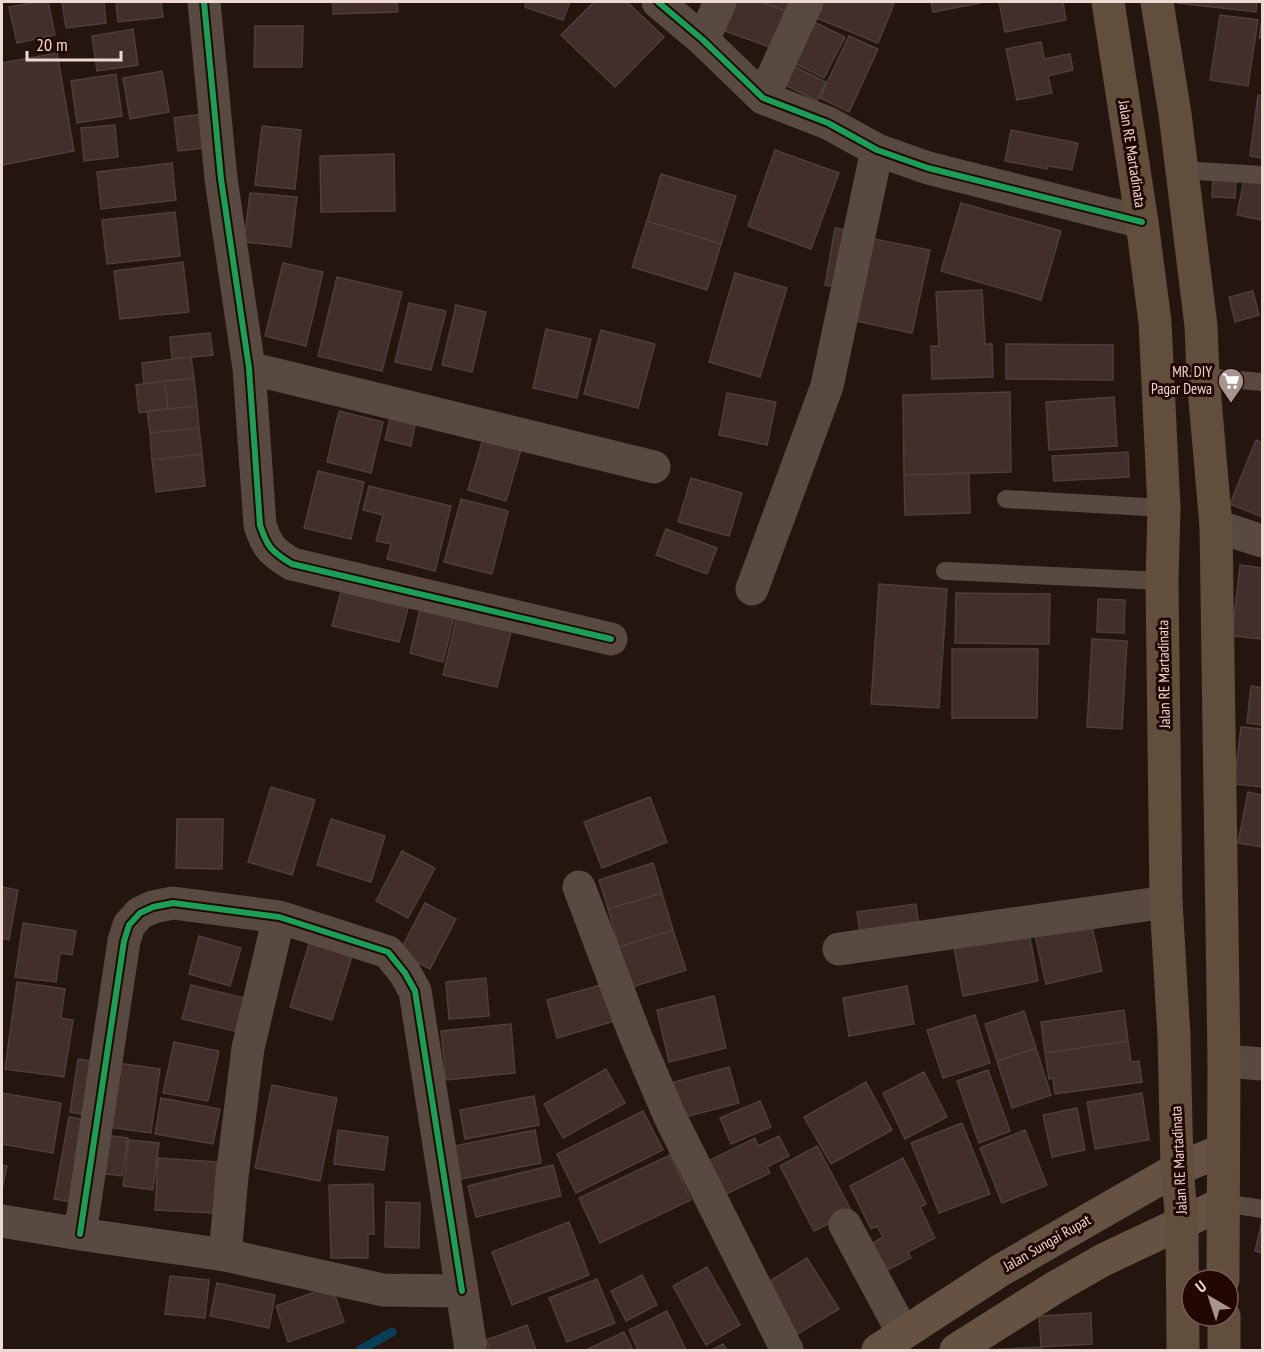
<svg xmlns="http://www.w3.org/2000/svg" width="1264" height="1352" viewBox="0 0 1264 1352" font-family="'PT Sans Narrow',sans-serif">
<rect width="100%" height="100%" fill="#25150f"/>
<g fill="none" stroke-linecap="round" stroke-linejoin="round">
<!-- stream -->
<path stroke="#054058" stroke-width="9" d="M360,1350L392,1332"/>
</g>
<!-- building -->
<path fill="#422f2c" stroke="#4c3e3b" stroke-width="1.5" d="M37,2H48L55,35L17,43L9,7Z
M62,2H104L106,23L66,28Z
M116,2H161L163,17L118,22Z
M333,2H397L398,12L333,14Z
M526,2H570L563,20L525,7Z
M594,2H627L664,37L615,87L561,35Z
M732,2H761L789,12L775,49L722,30Z
M761,2H792L789,12Z
M820,2H888L894,4L878,43L814,17Z
M931,2H985L933,12Z
M999,2H1063L1066,20L1005,32Z
M1178,2H1257L1256,12L1178,3Z
M1220,15L1258,20L1248,86L1210,80Z
M1262,18V38H1259Z
M810,20L845,37L824,78L790,61Z
M255,26H303L302,67H254Z
M133,29L138,65L97,71L92,36Z
M849,36L878,49L849,112L820,98Z
M1041,42L1044,59L1070,54L1073,70L1048,76L1052,93L1017,100L1006,49Z
M57,53L74,151L2,165V63Z
M794,66L826,82L817,101L785,85Z
M162,71L169,112L130,119L123,78Z
M116,74L122,116L77,123L71,81Z
M1258,95L1262,96V158L1250,156Z
M210,113L213,147L178,151L174,118Z
M115,125L118,157L84,161L81,128Z
M262,126L301,130L295,189L255,185Z
M1011,130L1078,143L1072,170L1048,166L1047,169L1005,161Z
M775,150L839,173L811,249L748,226Z
M394,154L395,211L321,212L320,156Z
M172,163L176,200L101,209L97,172Z
M661,174L736,196L721,244L647,221Z
M1213,178L1236,179L1235,198L1212,197Z
M1244,180L1262,183V220L1237,215Z
M250,193L297,197L291,247L244,242Z
M961,203L1061,231L1041,300L941,271Z
M175,212L180,256L107,264L102,220Z
M647,221L721,244L707,290L632,267Z
M835,228L856,231L846,288L825,285Z
M869,238L930,250L912,333L851,320Z
M183,262L189,312L120,319L114,271Z
M283,263L323,272L306,346L265,336Z
M735,273L787,288L760,377L709,362Z
M337,277L402,292L382,371L318,356Z
M982,290L985,344H992L993,377L932,379L931,346H939L936,292Z
M1253,291L1259,315L1235,322L1229,297Z
M409,303L446,311L431,370L395,362Z
M456,305L486,312L472,372L442,365Z
M546,329L591,339L577,398L533,388Z
M601,330L655,344L638,408L584,394Z
M210,333L213,355L172,359L170,337Z
M1006,344L1113,345V380L1006,379Z
M191,357L194,378L144,384L142,363Z
M194,378L197,406L168,409L165,381Z
M165,381L168,409L139,413L136,385Z
M1010,392L1011,472L904,475L903,395Z
M727,393L776,402L767,445L719,435Z
M1114,397L1117,446L1049,450L1046,402Z
M197,406L199,428L150,433L147,411Z
M339,411L383,422L371,473L327,462Z
M391,414L416,420L411,446L385,440Z
M199,428L202,454L152,460L150,433Z
M484,436L522,446L506,501L468,490Z
M1256,440L1262,443V517L1230,504Z
M1128,452L1129,477L1054,481L1052,456Z
M202,454L205,486L156,492L152,460Z
M318,471L364,482L351,539L304,528Z
M969,473L970,513L905,515L904,475Z
M691,478L742,493L729,536L678,522Z
M369,486L451,506L435,571L387,559L391,544L376,541L383,515L363,510Z
M461,499L508,511L492,574L444,562Z
M666,529L717,548L707,574L656,555Z
M1240,565L1262,568V639L1232,636Z
M343,584L410,600L399,642L332,626Z
M879,584L947,589L939,708L871,704Z
M956,593L1050,594L1049,644L955,643Z
M1098,599L1125,600L1124,633L1097,632Z
M422,600L456,608L443,662L410,653Z
M459,607L514,620L497,687L443,675Z
M1092,639L1127,641L1122,729L1087,727Z
M952,649H1038L1037,718H952Z
M1251,686L1262,688V725L1247,723Z
M1241,727L1262,729V787L1234,784Z
M271,787L315,800L292,875L248,862Z
M1248,792L1262,795V847L1238,843Z
M650,797L667,842L602,868L584,822Z
M177,819H223L222,869L176,868Z
M331,819L385,836L371,882L317,865Z
M402,851L435,868L408,918L376,901Z
M653,863L662,893L608,909L599,880Z
M2,887L18,890L9,940L2,938Z
M662,893L673,930L619,947L608,909Z
M425,903L456,919L430,969L399,953Z
M916,904L920,934L861,942L857,912Z
M1089,913L1102,971L1046,984L1033,926Z
M23,923L76,931L72,955L60,953L56,982L15,977Z
M1028,927L1038,981L963,996L953,942Z
M673,930L686,970L632,987L619,947Z
M312,934L355,947L332,1020L290,1007Z
M199,936L241,948L230,986L189,974Z
M486,978L489,1016L449,1019L446,982Z
M17,982L65,989L61,1018L73,1020L64,1077L5,1069Z
M608,983L618,1020L557,1038L547,1000Z
M191,985L244,998L235,1031L182,1019Z
M907,986L914,1024L849,1036L843,998Z
M714,996L726,1048L669,1062L657,1010Z
M1124,1010L1128,1041L1045,1053L1041,1022Z
M1024,1011L1036,1048L997,1061L985,1024Z
M975,1015L990,1063L943,1078L927,1030Z
M511,1024L515,1073L446,1080L441,1031Z
M1128,1041L1131,1062L1139,1061L1142,1082L1055,1094L1053,1078L1049,1079L1045,1053Z
M174,1042L219,1051L208,1101L163,1093Z
M1036,1048L1051,1095L1012,1108L997,1061Z
M78,1059L105,1063L96,1117L70,1112Z
M110,1062L160,1069L151,1133L101,1126Z
M729,1067L739,1103L681,1118L671,1083Z
M606,1069L625,1103L563,1138L544,1104Z
M988,1070L1010,1131L979,1143L957,1081Z
M924,1072L947,1117L905,1139L883,1093Z
M866,1082L892,1130L831,1164L804,1117Z
M272,1085L337,1098L320,1181L255,1168Z
M2,1093L61,1103L53,1153L2,1144Z
M1142,1093L1149,1140L1095,1149L1087,1102Z
M534,1096L539,1125L465,1139L460,1110Z
M161,1098L220,1109L213,1144L155,1134Z
M760,1101L771,1127L731,1144L720,1118Z
M1077,1108L1085,1150L1052,1157L1043,1115Z
M643,1111L663,1150L576,1193L557,1154Z
M69,1117L96,1122L81,1204L54,1199Z
M962,1123L990,1194L939,1213L911,1143Z
M338,1130L388,1137L384,1170L334,1164Z
M535,1130L541,1163L461,1179L454,1146Z
M1025,1130L1047,1185L1002,1203L980,1148Z
M96,1134L128,1138L122,1176L91,1172Z
M779,1136L789,1156L767,1167L770,1173L724,1195L708,1161L755,1138L758,1146Z
M129,1140L159,1143L153,1190L123,1186Z
M817,1146L852,1212L814,1231L780,1166Z
M670,1155L691,1200L600,1243L579,1198Z
M158,1158L217,1162L214,1213L155,1210Z
M903,1158L926,1204L920,1207L935,1238L908,1252L911,1258L880,1274L866,1247L883,1237L877,1226L871,1229L850,1186Z
M2,1165L7,1166L2,1189Z
M553,1165L561,1196L476,1217L468,1186Z
M373,1184L374,1234H368V1258H331L329,1185Z
M386,1202L420,1203L419,1248L385,1247Z
M1262,1221V1253L1255,1251Z
M569,1222L589,1275L512,1305L492,1252Z
M807,1258L839,1309L796,1335L765,1284Z
M707,1267L740,1325L706,1345L673,1286Z
M642,1275L657,1305L626,1321L611,1291Z
M170,1276L209,1280L205,1318L165,1314Z
M597,1279L615,1323L567,1342L549,1298Z
M217,1283L275,1295L269,1328L210,1316Z
M332,1286L344,1322L288,1342L276,1306Z
M667,1311L686,1350H638L629,1330Z
M1091,1313L1092,1344L1041,1347L1039,1316Z
M527,1325L536,1350H490L486,1340Z
M624,1332L633,1350H586Z
M723,1344L727,1350H712Z
M1041,1347V1350H985Z"/>
<g fill="none" stroke-linecap="round" stroke-linejoin="round">
<!-- lane -->
<path stroke="#584a41" stroke-width="18" d="M1182,170L1262,175
M1203,377L1262,382
M1006,499L1164,508
M945,571L1162,581
M1224,1203L1262,1209"/>
<!-- street -->
<path stroke="#584a41" stroke-width="33" d="M204,2L221,179L249,368L260,525C267,547 272,552 292,564L611,639
M658,2L703,40L763,98L828,123L877,150L928,168L1142,222
M703,40L720,2
M763,98L807,2
M249,368L654,467
M1216,526L1262,541
M752,589L827,386L877,150
M579,887L635,1035L670,1117L787,1350
M839,949L1166,902
M1224,1061L1262,1064
M2,1221L80,1234L225,1255L383,1290L462,1291L471,1350
M845,1225L903,1333
M80,1234L124,941L129,925L140,913L153,907L173,903L279,917L388,952L405,973L415,991L462,1291
M225,1255L232,1177L248,1048L279,917"/>
<!-- primary -->
<path stroke="#655242" stroke-width="33" d="M878,1350L1001,1270L1177,1169L1223,1150
M956,1350L1054,1288L1103,1260L1224,1203"/>
<!-- highway -->
<path stroke="#614e3d" stroke-width="33" d="M1108,2L1142,222L1155,322L1164,508L1162,581L1166,902L1174,1036L1177,1169L1182,1222L1183,1350
M1157,2L1175,114L1201,326L1203,377L1216,526L1224,1061L1223,1280
M1224,1316V1350"/>
<!-- cycleway casing -->
<g stroke="#230802" stroke-width="10">
<path id="cycleway" d="M204,2L221,179L249,368L260,525C267,547 272,552 292,564L611,639
M658,2L703,40L763,98L828,123L877,150L928,168L1142,222
M80,1234L124,941L129,925L140,913L153,907L173,903L279,917L388,952L405,973L415,991L462,1291"/>
</g>
<!-- cycleway -->
<use href="#cycleway" stroke="#1a9f57" stroke-width="6"/>
</g>
<!-- icons -->
<defs>
<g id="supermarket-pin" transform="scale(1.35)"><path d="M0 17L-7.5 6A9.5 9.5 0 1 1 7.5 6Z" fill="#a7948e" stroke="#230802"/><path d="M-6-5.5h2.5l.6 2H6L4.5 2H-2.5L-4.4-4H-6ZM-1.5 3.2a1.3 1.3 0 1 0 .1 0ZM3 3.2a1.3 1.3 0 1 0 .1 0Z" fill="#fff"/></g>
</defs>
<g fill-rule="evenodd">
<use href="#supermarket-pin" x="1231" y="381"/>
</g>
<g text-anchor="middle" stroke-width="6" stroke-linejoin="round" paint-order="stroke">
<!-- street labels -->
<g font-size="15" fill="#edd9d2" stroke="#230802">
<text transform="translate(1132 154) rotate(81)" y="5">Jalan RE Martadinata</text>
<text transform="translate(1164 674) rotate(-91)" y="5">Jalan RE Martadinata</text>
<text transform="translate(1179 1160) rotate(-93)" y="5">Jalan RE Martadinata</text>
<text transform="translate(1047 1243) rotate(-30)" y="5">Jalan Sungai Rupat</text>
</g>
<!-- poi labels -->
<g font-size="15" fill="#edd9d2" stroke="#230802" text-anchor="end">
<text x="1212" y="377">MR. DIY<tspan x="1212" dy="17">Pagar Dewa</tspan></text>
</g>
</g>
<!-- border -->
<rect width="1264" height="1352" fill="none" stroke="#edd9d2" stroke-width="6"/>
<!-- north arrow -->
<g transform="translate(1210 1298) rotate(321)"><circle r="28" fill="#230802" stroke="#745c55" stroke-width="1.5"/>
<path d="M0-4.5L10 22L0 15L-10 22Z" fill="#a7948e"/>
<text y="-9" font-size="16" font-weight="bold" text-anchor="middle" fill="#edd9d2">U</text>
</g>
<!-- scale -->
<path d="M27 51v9h94v-9" fill="none" stroke="#edd9d2" stroke-width="3"/>
<text x="36" y="51" font-size="18" fill="#edd9d2" stroke="#230802" stroke-width="4.5" paint-order="stroke">20 m</text>
</svg>
